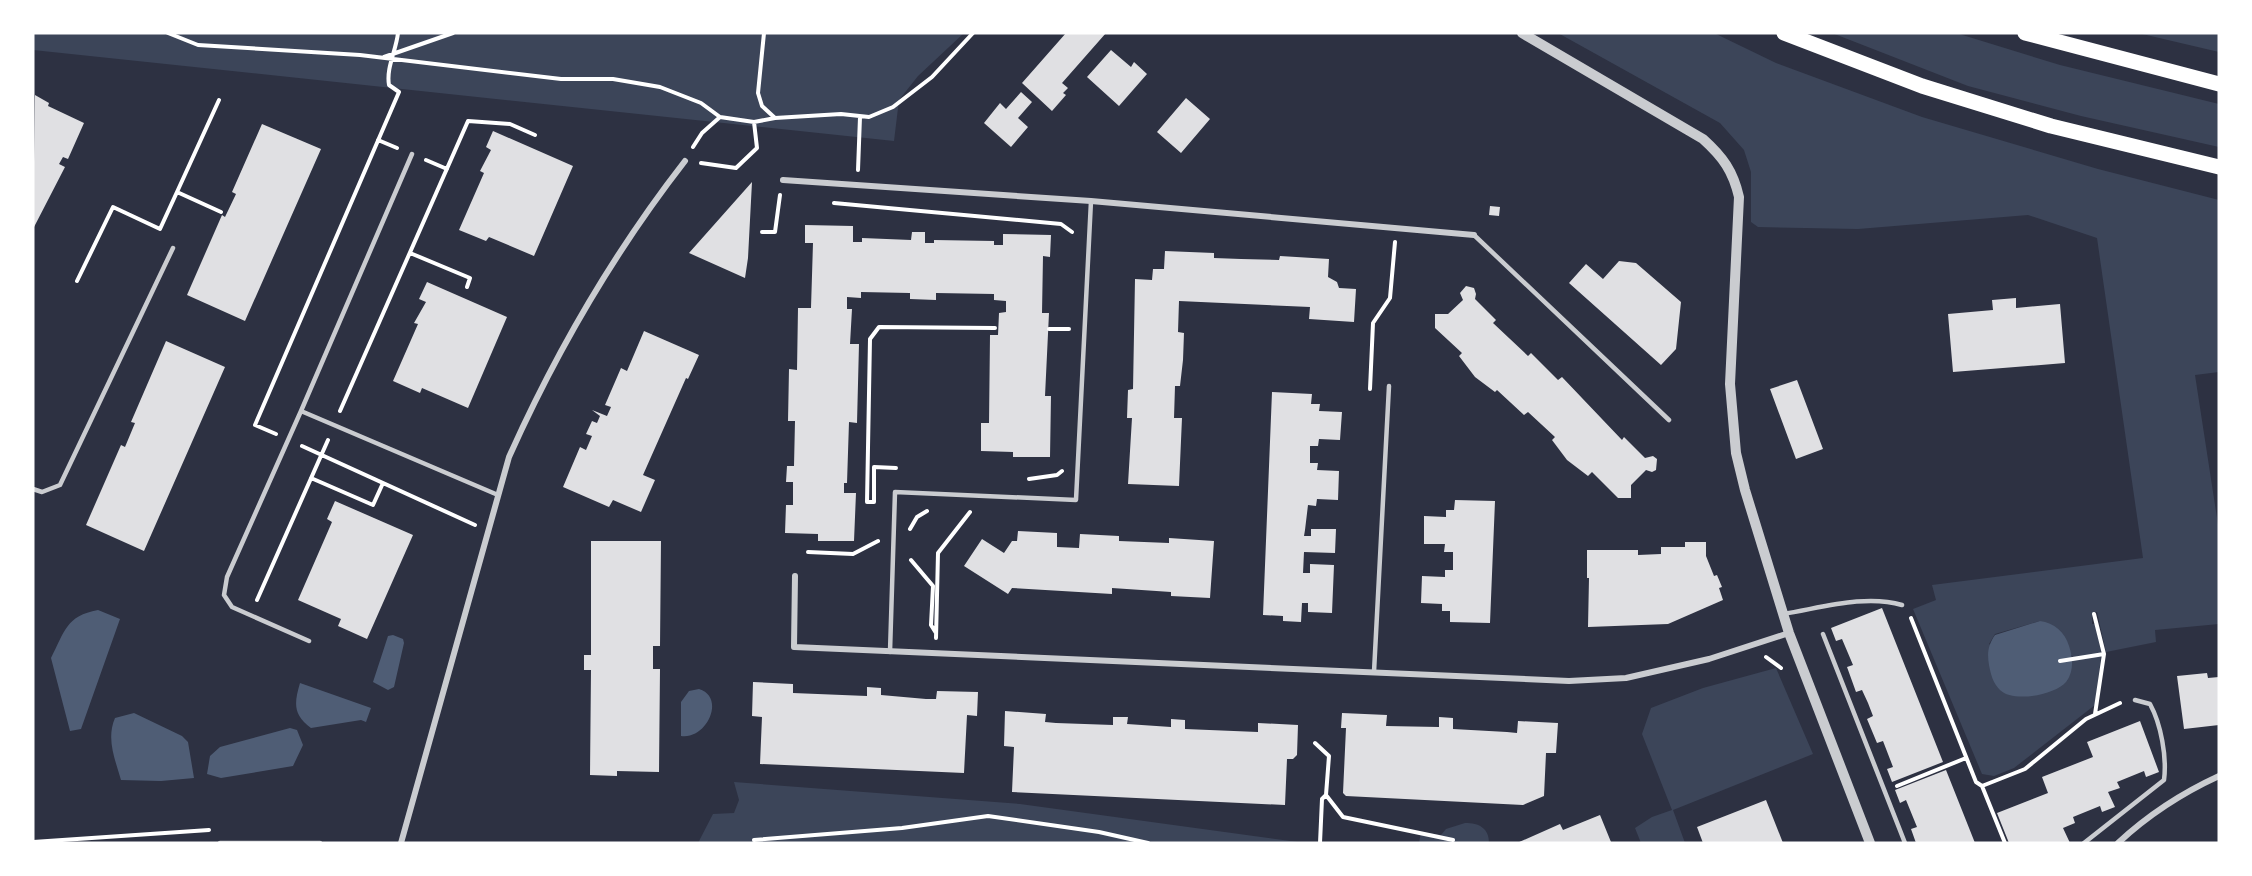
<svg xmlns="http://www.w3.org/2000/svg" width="2252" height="876" viewBox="0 0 2252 876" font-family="'DM Sans',sans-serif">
<rect width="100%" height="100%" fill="#2d3142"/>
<!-- green -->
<path fill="#3c4559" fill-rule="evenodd" d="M33,33H964L918,76L899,100L894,141L33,50Z
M1558,33H1714L1776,63L1922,117L2098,169L2219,200V372L2195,375L2219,531V624L2155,630L2156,642L2106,652L2097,612L2092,613V624H2095L2101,651L2099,657H2101L2095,705L2014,768L1994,776L1982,774L1913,609L1936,600L1932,585L2143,558L2097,238L2028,215L1858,229L1758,227L1751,222V172L1744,150L1720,123ZM2040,621L2073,657L2067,681L1989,644L1995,634Z
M1832,33H1956L2060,65L2219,104V147L2081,116L1968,86Z
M2138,33H2219V52Z
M1776,668L1813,754L1673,810L1685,843H1641L1635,828L1652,817L1672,810L1642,734L1651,708L1703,688Z
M734,782L1020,804L1305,843H698L713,814L734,813L739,800Z
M1465,823C1479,823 1489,828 1489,843H1419L1421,832L1441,835L1446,829Z"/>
<!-- water -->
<path fill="#4f5d75" d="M98,610L120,619L81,729L70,731L51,658C65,631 66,616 98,610Z
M2040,621C2054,623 2065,632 2069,646C2073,657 2074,672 2066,682C2055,695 2013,703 2000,690C1993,683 1991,675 1989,665C1987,653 1988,645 1995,635Z
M393,635L403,639L404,643L394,687L388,690L373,682L388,636Z
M300,683L371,708L366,722L361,720L311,728C293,714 294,704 300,683Z
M699,689C726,697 707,740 681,736V702L689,691Z
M134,713L182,736L188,742L194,778L161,781L121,780C115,759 106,739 115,718Z
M290,728L297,730L303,745L293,766L221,778L207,774L210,756L220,747Z"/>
<!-- building -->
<path fill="#e0e0e3" d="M1066,33H1106L1062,83L1068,88L1063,93L1066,95L1052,111L1022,83Z
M1111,50L1131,67L1134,62L1147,74L1119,106L1087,77Z
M1021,92L1032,102L1018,118L1028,127L1011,147L984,123L1000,103L1006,109Z
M35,95L49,103L48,106L84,123L68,159L63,157L59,164L65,167L33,229Z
M1186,98L1210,119L1181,153L1157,132Z
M262,124L321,149L245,321L187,295L222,215L225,217L236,194L232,192Z
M493,131L573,166L534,256L489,237L486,241L459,230L484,173L480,171L491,150L486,147Z
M752,182L748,258L745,278L689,253Z
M1490,206L1500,207L1499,216L1489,215Z
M805,225L853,226V242H862V238L911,240L912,232H925V243H934V240L994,241V245H1003V234L1051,235L1050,257L1043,256L1042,313H1049L1045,396H1051L1050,457H1013V452L981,451V423H989L990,335H998L999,313L1006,312V301L994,300V294L936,293V300L910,299V293L861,292V298L847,297V309H852L850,344H859L857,423L849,422L847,483H844V493H856L854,541H818V534L785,533L786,505H793V482H786L787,466H794L795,421H788L789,369L797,370L798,308H811L813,243H805Z
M1165,251L1214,253V258L1241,259L1279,260L1280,256L1329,259L1328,277L1337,282L1339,288L1356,289L1354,322L1309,319L1310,307L1179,301L1178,332L1184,333L1183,360L1180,386H1175L1174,418H1182L1179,486L1128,484L1132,418H1127L1128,390L1133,389L1135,279L1152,280L1153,269H1164Z
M1619,261L1636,263L1681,302L1676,349L1661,365L1569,283L1586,264L1603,279Z
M427,282L507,317L468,408L422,388L420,393L393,381L418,324L414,323L426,302L419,299Z
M1466,286L1474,288L1476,294L1475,299L1496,320L1493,323L1528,356L1531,353L1558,380L1562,377L1622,440L1624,437L1645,458L1653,456L1657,459L1656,470L1652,472L1646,470L1631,485V498H1618L1592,472L1588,476L1567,460L1552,440L1555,437L1528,412L1524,415L1497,390L1495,392L1475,377L1459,356L1462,353L1435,328V314H1448L1463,300L1460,293Z
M2016,298V308L2060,304L2065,363L1953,372L1948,314L1993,310L1992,300Z
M644,331L699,355L688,379L686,378L643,475L655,480L641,512L613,500L609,507L563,487L580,447L586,450L592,436L586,434L592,421L597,423L600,416L592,410L607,416L611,407L605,405L621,368L627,371Z
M166,341L225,367L144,551L86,525L121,445L125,447L135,423L131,422Z
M1797,380L1823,449L1796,459L1770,389Z
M1272,392L1312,394L1311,404H1320L1319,411L1342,412L1340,440L1319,439L1318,446H1310V463H1318L1317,470L1339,471L1338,500L1317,499L1316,506L1308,505L1305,530L1304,536H1311V529H1336L1335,553L1304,552L1303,573H1310V564L1334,565L1332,613L1308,612V603H1302L1301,622L1283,621V616L1263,615Z
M1455,500L1495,501L1490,623L1450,622V611H1442V604L1421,603L1422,576L1445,577V570H1453V552H1444L1445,544H1424V516L1446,517V510H1454Z
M335,501L413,535L367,639L338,626L341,619L298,600L332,522L327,519Z
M1018,531L1057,533V547L1079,548L1080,534L1119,536V541L1169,543V538L1214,541L1210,598L1171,596V592L1112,588V594L1012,588L1008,594L964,566L982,539L1004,553L1012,541H1017Z
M591,541H661L660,646H653V669H660L659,772L617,771V776L590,775L591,670H584V655H591Z
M1685,542H1706V556L1714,576L1717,575L1722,587L1719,588L1723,600L1668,624L1588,627L1589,578H1587V550H1638V555L1661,554V547H1685Z
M1882,608L1943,762L1892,782L1887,769L1893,767L1883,741L1877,743L1867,719L1873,716L1868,703L1862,690L1856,692L1847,667L1853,665L1842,639L1836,641L1831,628Z
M2207,673L2208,678L2219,677V725L2184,729L2177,676Z
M753,682L793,684V693L867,696V687L881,688V695L926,699H936L937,691L978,692L977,716L967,715L964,773L760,764L762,717L752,716Z
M1005,711L1046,714L1045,722L1056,723L1113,725V717H1128L1127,724L1171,727V719L1185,720V729L1258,732V723L1298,725L1297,755L1293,759H1287L1285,805L1012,792L1014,747L1004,746Z
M1342,713L1387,715L1386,726L1439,727V717L1453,718V729L1507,732L1517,733L1518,721L1558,723L1556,753H1546L1544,796L1523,805L1346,796L1343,793L1346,728H1341Z
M2140,721L2159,772L2146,777L2144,771L2117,782L2120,788L2108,792L2115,807L2102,812L2100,806L2073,817L2075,823L2063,828L2070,843H2009L1997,813L2048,793L2042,777L2093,757L2087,742Z
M1946,770L1975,843H1916L1911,829L1917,827L1906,800L1900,803L1895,790Z
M1766,800L1783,843H1703L1697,827Z
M1600,815L1611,842L1609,843H1517L1560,824L1563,830Z"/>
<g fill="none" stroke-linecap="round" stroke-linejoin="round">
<!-- path -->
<path stroke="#fff" stroke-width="4" d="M168,33L198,45L360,55L561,79H613L660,87L701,103L720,117L754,122L775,118L841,114L869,117L893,107L932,77L973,33
M764,33L758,93L762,106L775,118
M384,57L453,33
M378,140L397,148
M693,147L702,133L720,117
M426,160L447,169
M701,163L736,168L757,148L754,122
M858,170L860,117
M177,192L219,100
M834,203L1061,224L1072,232
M762,232H775L780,195
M410,253L470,278L467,287
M77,281L113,207L160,229L177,192L221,212
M1049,329H1069
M1370,389L1373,323L1390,298L1395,242
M340,411L468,121L510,124L535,135
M276,434L255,425L399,92L389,85C386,68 396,51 398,33
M302,446L475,525
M896,468L874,467V502H867L870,339L879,327L995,328
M311,478L373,505L383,483
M1029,479L1057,475L1062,471
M910,529L917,517L927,511
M808,552L853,554L878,541
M911,560L933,586L931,625L936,633
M257,600L328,440
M2094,614L2104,654L2095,714
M1911,618L1976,782L1982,786L2025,769L2086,719L2120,703
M936,638L938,553L970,512
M1766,657L1781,668
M2060,661L2104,654
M1315,743L1329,756L1326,795L1343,817L1453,840
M1897,786L1966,758
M1982,786L2005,843
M754,840L902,828L988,816L1099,832L1148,843
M33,842L209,830
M1320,843L1322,799L1326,795"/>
<!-- service -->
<path stroke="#caccd0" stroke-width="4.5" d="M412,154L301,411L498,495
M1474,235L1669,420
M301,411L227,577L224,595L232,607L309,641
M33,489L42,492L60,485L173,248
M1783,614C1821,608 1865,594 1902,605
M1823,634L1905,843
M890,652L895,492L1076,500L1091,201
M1374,672L1389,386
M220,843H320
M2084,843L2164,780C2167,757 2161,724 2150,704L2135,700"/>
<!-- minor -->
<path stroke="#caccd0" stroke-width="6" d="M783,180L1091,201L1474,235
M795,576L794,647L1569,681L1626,678L1709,659L1789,633
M401,843L509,457C556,352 615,251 685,161
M2118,843C2148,815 2182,793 2219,776"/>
<!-- tertiary -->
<path stroke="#caccd0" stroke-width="10" d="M1522,33L1703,139C1723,157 1733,171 1739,197L1730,384L1736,453L1745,490L1789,633L1870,843"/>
<!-- primary -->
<path stroke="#fff" stroke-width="15" d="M1784,33L1922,86L2051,126L2219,167
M2025,33L2219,84"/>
</g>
<!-- border -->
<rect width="2252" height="876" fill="none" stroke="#ffffff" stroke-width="69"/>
</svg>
